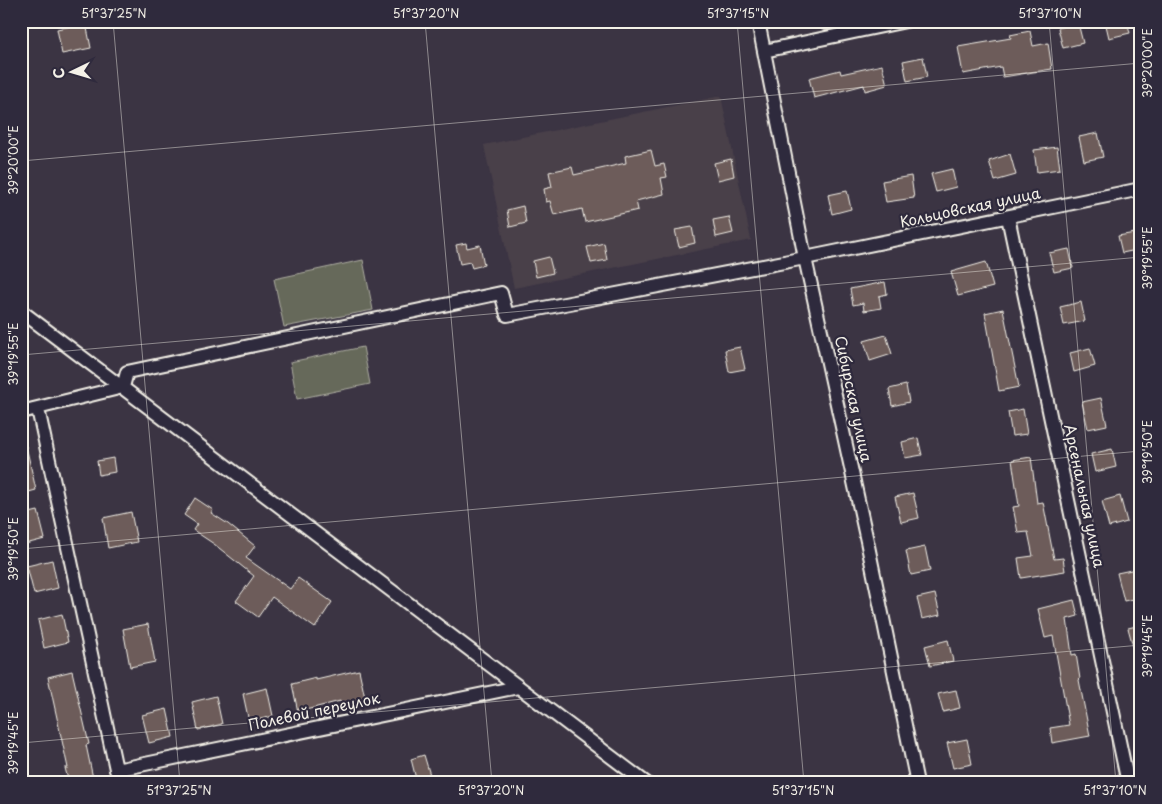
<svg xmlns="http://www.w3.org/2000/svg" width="1162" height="804" viewBox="0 0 1162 804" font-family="'Playpen Sans',sans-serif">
<rect width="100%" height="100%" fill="#3b3443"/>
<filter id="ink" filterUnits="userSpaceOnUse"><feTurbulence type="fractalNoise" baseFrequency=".02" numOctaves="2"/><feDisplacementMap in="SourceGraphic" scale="10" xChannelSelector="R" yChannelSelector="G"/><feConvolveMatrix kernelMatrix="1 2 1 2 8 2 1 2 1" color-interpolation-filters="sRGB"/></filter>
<g filter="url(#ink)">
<!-- built -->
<path fill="#4a404a" d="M721,96L751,240L514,288L484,145Z"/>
<!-- green -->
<path fill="#66695a" stroke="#adada1" d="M363,260L373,310L284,327L274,279Z
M363,347L370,384L297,399L290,362Z"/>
<!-- building -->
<path fill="#6d5c5a" stroke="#f4f1e8" d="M1105,21H1127L1130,33L1109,38Z
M86,23L91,48L62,54L57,29Z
M1078,23L1083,43L1063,48L1058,28Z
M1030,31L1033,46L1048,43L1052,69L1003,77L1001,67L963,74L958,47L1011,38L1010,35Z
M923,57L927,77L907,81L903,61Z
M882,65L887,85L865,91L864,85L814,98L809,78L840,70L841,74Z
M1098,133L1103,157L1084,161L1079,137Z
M1057,147L1060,169L1037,172L1034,150Z
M651,150L655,166L664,164L667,177L661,178L664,194L636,201L638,210L585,222L582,209L554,215L550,201L546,202L544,189L552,187L549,172L572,167L574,175L626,163L625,156Z
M1010,154L1016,175L995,181L989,161Z
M731,159L734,176L718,180L714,163Z
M952,169L956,187L936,192L931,174Z
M911,176L914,198L886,202L882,181Z
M847,191L851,209L832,214L828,195Z
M523,206L526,223L510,227L507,210Z
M729,217L733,233L716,237L713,220Z
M692,227L695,243L679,247L675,230Z
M1135,233V234L1141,233V249L1122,253L1118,236Z
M466,243L467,248L480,245L484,265L472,268L470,262L460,264L456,245Z
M604,243L607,260L591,263L587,247Z
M1069,249L1073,268L1054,272L1049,253Z
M549,257L553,273L536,277L533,261Z
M986,262L993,287L958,296L951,272Z
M885,282L887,294L879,296L881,308L864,311L863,303L853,305L850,289Z
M1081,302L1085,321L1064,325L1060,307Z
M1003,309L1019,387L999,391L985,313Z
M886,335L892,354L870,361L864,341Z
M740,347L745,369L729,372L725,350Z
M1090,348L1095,366L1074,372L1070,353Z
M906,385L909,402L892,406L889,389Z
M1101,398L1107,425L1088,429L1082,402Z
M1023,409L1027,434L1012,436L1008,412Z
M918,438L922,455L905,458L902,442Z
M21,446H26L36,490L21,494Z
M1112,449L1116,467L1095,472L1091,454Z
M1031,457L1037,503L1043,502L1054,559L1063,558L1065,571L1021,578L1018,558L1033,556L1028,532L1018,533L1013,507L1019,506L1012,460Z
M113,458L115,472L99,475L97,461Z
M913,493L919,518L901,522L895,497Z
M1120,496L1127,522L1109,527L1102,501Z
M195,498L213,510L211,513L228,524L255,546L246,558L290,589L298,578L332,602L315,628L272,597L258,617L236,601L254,576L214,544L193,530L197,524L184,515Z
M38,511L45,539L21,545V515Z
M131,512L137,542L108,548L103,518Z
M925,547L930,571L911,575L906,551Z
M52,560L58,588L34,594L27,566Z
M1136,569L1141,597L1124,601L1117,573Z
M935,594L940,615L922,619L917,598Z
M1074,600L1078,616L1067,619L1072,655L1076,654L1080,679L1079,680L1090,736L1052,743L1050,728L1069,725L1053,636L1045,638L1038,609Z
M62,614L68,642L44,648L38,620Z
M148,624L155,662L130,667L123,629Z
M1141,625V661H1137L1128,628Z
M948,640L953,661L930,666L925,646Z
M359,670L365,698L341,705L340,701L298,712L292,684L316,678V680Z
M72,671L89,744L86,745L94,783H69L65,768H68L48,677Z
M267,688L273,716L249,722L243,694Z
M956,690L960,708L943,712L938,694Z
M216,696L222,724L198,730L192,702Z
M167,709L173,737L149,743L142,715Z
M967,739L972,764L953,768L947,743Z
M424,755L430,775L416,779L411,759Z"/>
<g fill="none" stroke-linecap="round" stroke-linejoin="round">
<!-- minor casing -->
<g stroke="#f4f1e8" stroke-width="16">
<path id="minor" d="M758,21L805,258L867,541L917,783
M764,51L906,21
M1008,217L1128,783
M21,311L646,783
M38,409L119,783
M21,412L123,387L127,372L501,293L507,315L805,258L1141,189
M116,770L518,687"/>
</g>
<!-- minor -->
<use href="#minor" stroke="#2f2a3d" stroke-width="12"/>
</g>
</g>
<!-- ticks -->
<path fill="none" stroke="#f4f1e8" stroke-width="1" stroke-opacity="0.45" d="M113,21L180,783M425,21L492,783M737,21L804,783M1049,21L1116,783M21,161L1141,63M21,355L1141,257M21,549L1141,451M21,743L1141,645"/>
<g text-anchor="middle" stroke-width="4.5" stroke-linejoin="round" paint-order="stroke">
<!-- street labels -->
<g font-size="15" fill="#f4f1e8" stroke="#2f2a3d">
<text transform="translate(970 208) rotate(-12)" y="5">Кольцовская улица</text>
<text transform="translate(853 399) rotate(78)" y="5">Сибирская улица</text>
<text transform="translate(1084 496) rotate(78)" y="5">Арсенальная улица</text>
<text transform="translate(314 712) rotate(-12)" y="5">Полевой переулок</text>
</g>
</g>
<!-- margin -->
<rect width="1162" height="804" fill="none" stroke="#2f2a3d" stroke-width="55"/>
<!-- north arrow -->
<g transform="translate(72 72) rotate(265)" stroke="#2f2a3d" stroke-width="4" paint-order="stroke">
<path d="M0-4L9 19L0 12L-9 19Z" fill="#f4f1e8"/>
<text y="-8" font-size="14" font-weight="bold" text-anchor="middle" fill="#f4f1e8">С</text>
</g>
<rect x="28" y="28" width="1106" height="748" fill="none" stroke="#f4f1e8" stroke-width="2"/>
<g font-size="12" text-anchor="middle" fill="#f4f1e8">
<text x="114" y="18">51°37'25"N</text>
<text x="426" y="18">51°37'20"N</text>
<text x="738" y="18">51°37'15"N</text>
<text x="1050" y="18">51°37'10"N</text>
<text transform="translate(1148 63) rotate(-90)" y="4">39°20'00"E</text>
<text transform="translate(14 160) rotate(-90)" y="4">39°20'00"E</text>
<text transform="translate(1148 258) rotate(-90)" y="4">39°19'55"E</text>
<text transform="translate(14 354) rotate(-90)" y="4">39°19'55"E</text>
<text transform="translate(1148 452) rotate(-90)" y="4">39°19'50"E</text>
<text transform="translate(14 549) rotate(-90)" y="4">39°19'50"E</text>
<text transform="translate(1148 646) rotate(-90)" y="4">39°19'45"E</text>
<text transform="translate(14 743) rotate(-90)" y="4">39°19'45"E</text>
<text x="179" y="795">51°37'25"N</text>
<text x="491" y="795">51°37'20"N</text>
<text x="803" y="795">51°37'15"N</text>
<text x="1115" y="795">51°37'10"N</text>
</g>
</svg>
